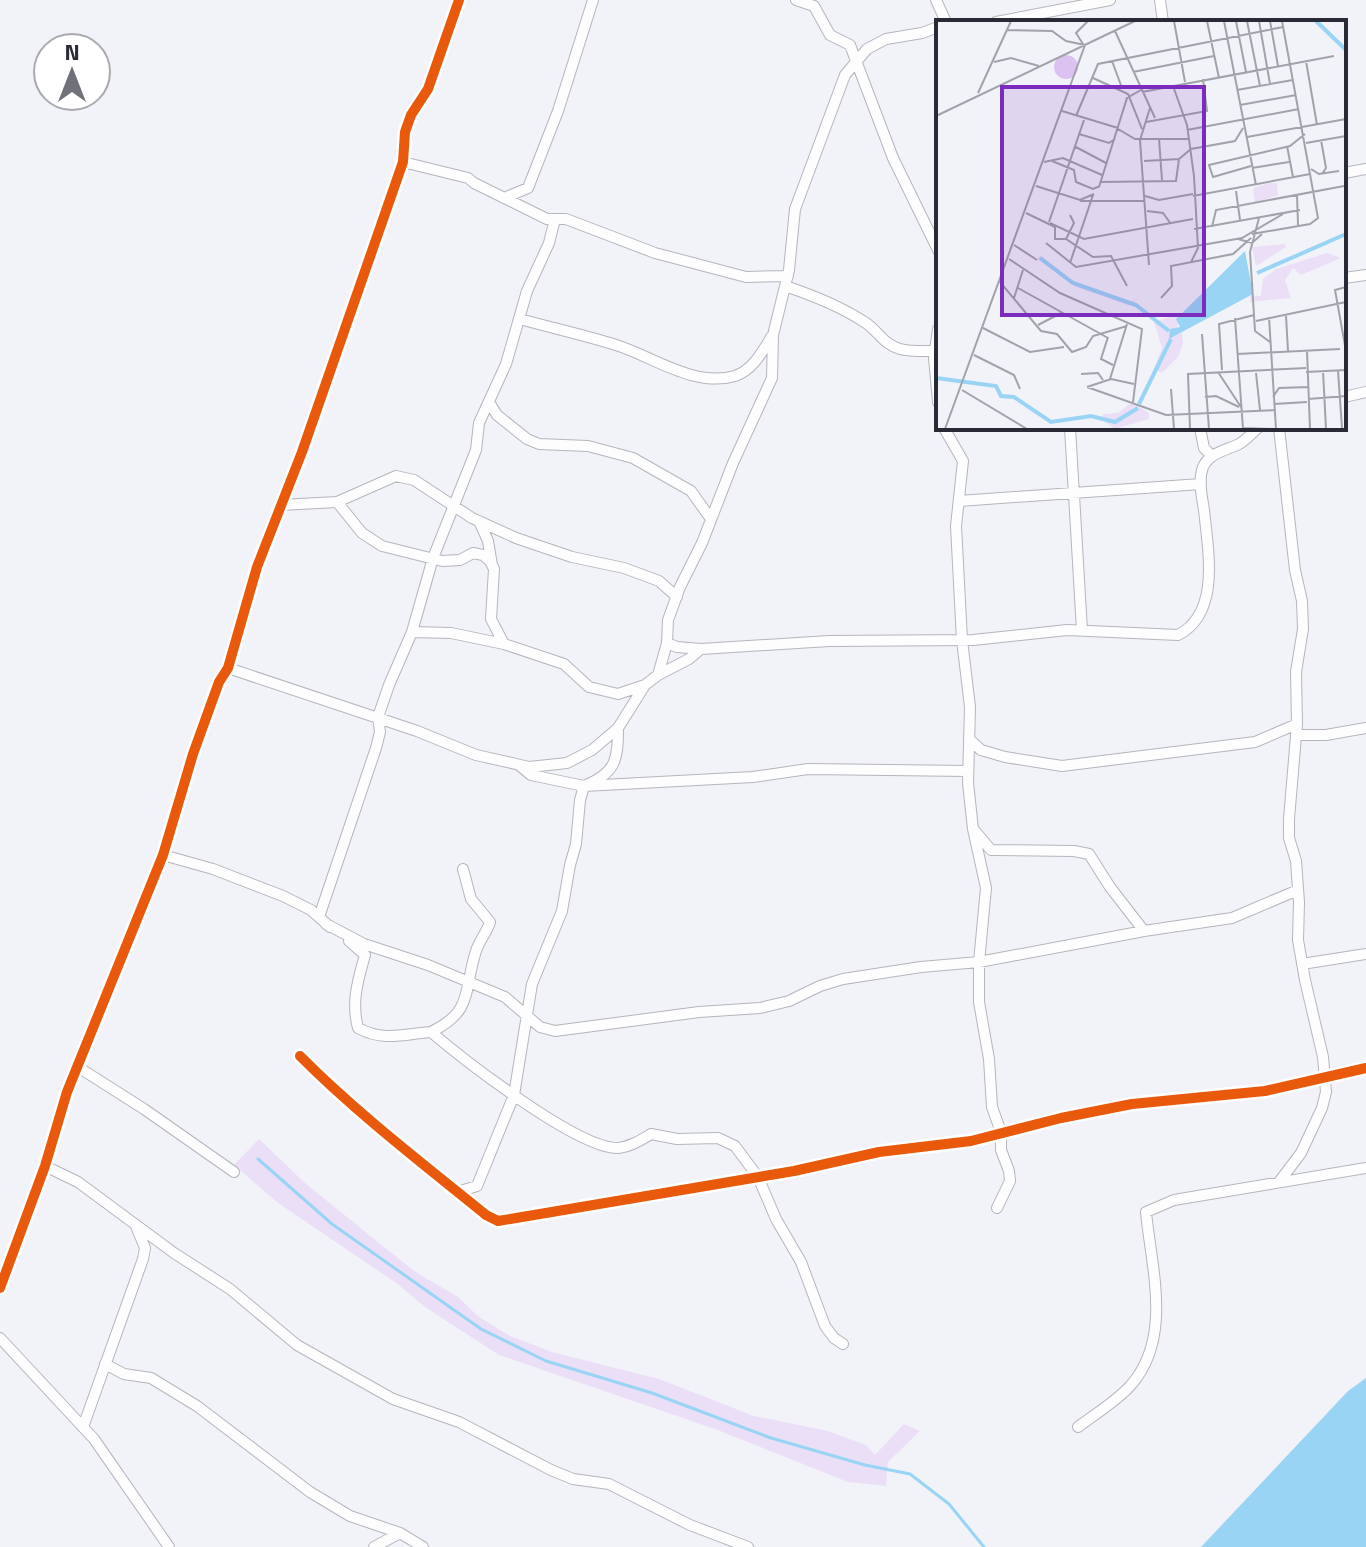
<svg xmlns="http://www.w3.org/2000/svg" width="1366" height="1547" viewBox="0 0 1366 1547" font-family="'Titillium Web',sans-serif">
<rect width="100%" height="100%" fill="#f2f3f8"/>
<!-- green -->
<path fill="#eadff7" d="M259,1139L305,1183L389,1251L417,1273L458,1297L479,1317L510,1336L552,1352L659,1379L754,1416L828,1431L866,1445L875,1455L904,1424L920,1431L888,1462L886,1486L848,1482L715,1429L499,1355L425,1307L395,1282L278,1203L234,1165Z"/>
<!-- water -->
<path fill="#9ad4f4" d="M1366,1378V1547H1201L1348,1391Z"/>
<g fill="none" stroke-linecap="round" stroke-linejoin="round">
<!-- stream -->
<path stroke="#9ad4f4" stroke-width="3" d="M258,1159L332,1224L481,1329L546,1361L652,1393L771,1438L865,1465L910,1474L949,1504L984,1547"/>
<!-- minor casing -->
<g stroke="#b4b6bd" stroke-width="12">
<path id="minor" d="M796,0L814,6L830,35L850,45L893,158L938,250
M936,0L946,22
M1160,0L1163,22
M996,22L1110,0
M403,162L468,178L474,183L547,219H566L655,253L746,277L788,276
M1344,173L1366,169
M504,198L528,188L558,111L593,0
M1344,278L1366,275
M785,286C812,295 842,307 866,323C879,332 883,344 900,349C911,352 926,351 938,351
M520,319C552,328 584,335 616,345C652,356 694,388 735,376C753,370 762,352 772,336
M938,329L934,358L938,402
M1344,397L1366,392
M489,402L497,415L527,439L539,444L588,446L633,458L691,491L711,519
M944,428L963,461L956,526L962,640L970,707L968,783L973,829L986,888L979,962V1002L989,1059L992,1107L1001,1132V1150L1009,1171L1010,1181L997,1208
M1070,428L1082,630
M1200,428L1204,448L1212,456
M1279,428L1295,570L1302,601L1303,629L1296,672L1297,724L1289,819V838L1296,861L1299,902L1298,940L1305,980L1323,1057L1326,1092L1322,1108L1301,1153L1279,1182
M959,501L1201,484
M337,502L362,533L382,546L442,561L460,560L473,553L483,555L490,561L494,569L491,619L504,644L564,664L589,687L618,694L645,685L658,675L689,659L701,649
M281,505L337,502L396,476L414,480L472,518L516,538L572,557L624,568L659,581L677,597
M479,521L488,541L492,565
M412,632L451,633L504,644
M667,643L677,647L701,649L829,641L973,640L1067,630L1178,635C1221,613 1208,551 1204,510C1202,497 1198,480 1203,467C1209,453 1227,450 1239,444C1246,440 1252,433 1258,428
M228,668L417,731L476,755L529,767L567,763L592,750L618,728L645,685
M658,675L667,643L668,620L680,587L702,543L733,463L772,378L773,335L789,270L795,209L845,75L867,49L886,39L922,33L938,27
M1296,735H1326L1366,728
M969,739L981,750L1005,757L1062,766L1255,742L1297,724
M520,766L531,775L584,786L753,777L808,769L968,771
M975,831L991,850L1074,851L1089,854L1110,887L1144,931
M163,855L213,869L283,896L311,910L330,927
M319,917L376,748L380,732L378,717L389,685L412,632L433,558L476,450L479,423L506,364L527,291L549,243L555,219
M326,924L364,944L428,965L505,997L540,1027L555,1031L699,1012L760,1008L789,1001L820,986L843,979L921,967L979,962L1144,931L1232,918L1298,890
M349,941L365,955C358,980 351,1002 358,1028C384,1042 404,1034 431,1032C464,1060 578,1149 618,1148C630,1147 641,1140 651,1134L677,1139L718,1138L735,1146L758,1177L776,1219L801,1262L825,1326L834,1338L843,1344
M1302,964L1366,954
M431,1032C474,1011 463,991 476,951C479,941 487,932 490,922L471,899L463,869
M300,1056C358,1114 422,1163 486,1215L498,1221L794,1171L879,1152L971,1141L1061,1118L1132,1104L1265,1091L1366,1068
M78,1067L144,1109L234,1172
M45,1166L78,1182L174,1253L230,1289L297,1345L393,1399L459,1422L551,1470L573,1479L609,1484L690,1525L748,1547
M457,1192L477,1186L514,1095L532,984L562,911L570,865L576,844L580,800L584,786C616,773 618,760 618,728
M0,1288L45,1166L67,1092L163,855L193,754L219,682L228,668L257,567L302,452L403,162L405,132L411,115L428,89L459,0
M0,1338L94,1439L169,1547
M105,1364L124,1374L151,1378L197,1406L310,1492L350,1516L400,1533L423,1547
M83,1427L143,1259L145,1248L136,1226
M1078,1427C1095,1414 1117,1401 1131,1385C1173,1337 1151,1267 1146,1212L1174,1200L1366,1168
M374,1547L400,1533"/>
</g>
<!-- minor -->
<use href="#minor" stroke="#fdfdfe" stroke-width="10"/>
<!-- cycleway casing -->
<g stroke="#fff" stroke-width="15">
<path id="cycleway" d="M300,1056C358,1114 422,1163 486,1215L498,1221L794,1171L879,1152L971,1141L1061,1118L1132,1104L1265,1091L1366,1068
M0,1288L45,1166L67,1092L163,855L193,754L219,682L228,668L257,567L302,452L403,162L405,132L411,115L428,89L459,0"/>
</g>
<!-- cycleway -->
<use href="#cycleway" stroke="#e8590c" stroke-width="10"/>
</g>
<!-- overview -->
<g transform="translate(936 20)">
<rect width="410" height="410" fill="#f2f3f8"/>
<path d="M333,163H341L342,175L319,183L317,168ZM349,224L350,227L320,246L316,227ZM391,233L405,238L365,255L357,248L349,260L355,278L314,282V276H325L327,259L340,249ZM104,235L141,264L195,282L202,278L194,286L140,267L101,239ZM246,293L238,316L246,313L247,324L242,337L226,353L218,349L226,328L218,302ZM196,382L213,393V399L178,409L166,399L167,394L182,393Z" fill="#eadff7"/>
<path d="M118 47a12 12 0 1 1 24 0a12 12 0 1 1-24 0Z" fill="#dbc2f1"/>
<path d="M309,231L317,274L233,319L234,309L244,307L240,299Z" fill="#9ad4f4"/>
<path fill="none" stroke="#9ad4f4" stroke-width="4" d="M380,1L410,30M104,238L137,263L200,285L233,311M321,253L410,214M0,358L60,366L65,376L78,377L115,402L155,396L179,402L202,388M203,384L235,319"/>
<path fill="none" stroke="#a1a3aa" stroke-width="2" d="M238,1L249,62M271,1L283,58M288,1L320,165M300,1L310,52M311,1L324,66M323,1L334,64M334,1L342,46M179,11L219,98M147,24L140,13L152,1M176,41L186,68M370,41L381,105M58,42L75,38L103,46M197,52L278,36M157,58L192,74L206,109M237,66L251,105L258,156L262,228L255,242M301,70L357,60M206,72L398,36M42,73L75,1M304,85L360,75M126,91L182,108M0,96L199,1M140,96L162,44L347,7M210,102L271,91L267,59M182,109L199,119H252M251,110L363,89M143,114L173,123L179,119M311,117L410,99M223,119L226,160M385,120L390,148L386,154M370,123L410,116M138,126L170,143M351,126L357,157M116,141L138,150L140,162L157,169L164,166M208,141L243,139L255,129L299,121L307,108M108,142L127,138L166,155M315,146L277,157L273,145L354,126L369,114M316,148L353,142M375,149L383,154L403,151M164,162L240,161L243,139M100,166L144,180L158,174M163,167L191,78L205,70M300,171L304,200M361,175L362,205M209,176L223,180L257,174M257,176L374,154M144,181H209M211,191L227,193L235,204M90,193L119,207V219H130L157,237L175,236L191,266M323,198L314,232L319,311L334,322M113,202L148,100M114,203L148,219L257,199M276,207L280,190L408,166M258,209L364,190M316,214L374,204L382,198L346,1M130,219L138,203L134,195M302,219L316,223L326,214M110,223L140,247L306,218L347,194M78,225L101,240M73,239L124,273L206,309L197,382M134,243L157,175M213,245L204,120L214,88M64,262L105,311L121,314L136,332L150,327L157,316L191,306M410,267L399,270L410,331M82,268L172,318M78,278L87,250M225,278L236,266L235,246L297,234L315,218M350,296L352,331M333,297L340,409M299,298L307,409M320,301L410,282M102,305L125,293M47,308L94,332L128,327M266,314L273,409M172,317L165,339L177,345M371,331L374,409M301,334L404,329M38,335L78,355L84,369M286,350L283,304L318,295M387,351L390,409M402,351L406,408M282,352L305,387M370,352L410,350M320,353L324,390M145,354L162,353L167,360M174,359L191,304M151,367L230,395L339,390M151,367L175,359L198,364M235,369L238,409M26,370L91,409M269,377L280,376L303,387M337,377L343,368L372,367M372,379L410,376M338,384L371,382M307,408L338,409M9,409L149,25L130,21L116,11L71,10M254,409L252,354L370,348"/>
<path fill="#7b2cbf" fill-opacity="0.15" stroke="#7b2cbf" stroke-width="4" d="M66,67H268V295H66Z"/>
<rect width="410" height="410" fill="none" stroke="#282b35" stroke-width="4"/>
</g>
<!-- north arrow -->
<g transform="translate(72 72)"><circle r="38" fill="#ffffff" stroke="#a9aaae" stroke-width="2"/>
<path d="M0-6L14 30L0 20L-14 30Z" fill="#6f7179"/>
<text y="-12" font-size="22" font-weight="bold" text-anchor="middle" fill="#282b35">N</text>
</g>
</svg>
